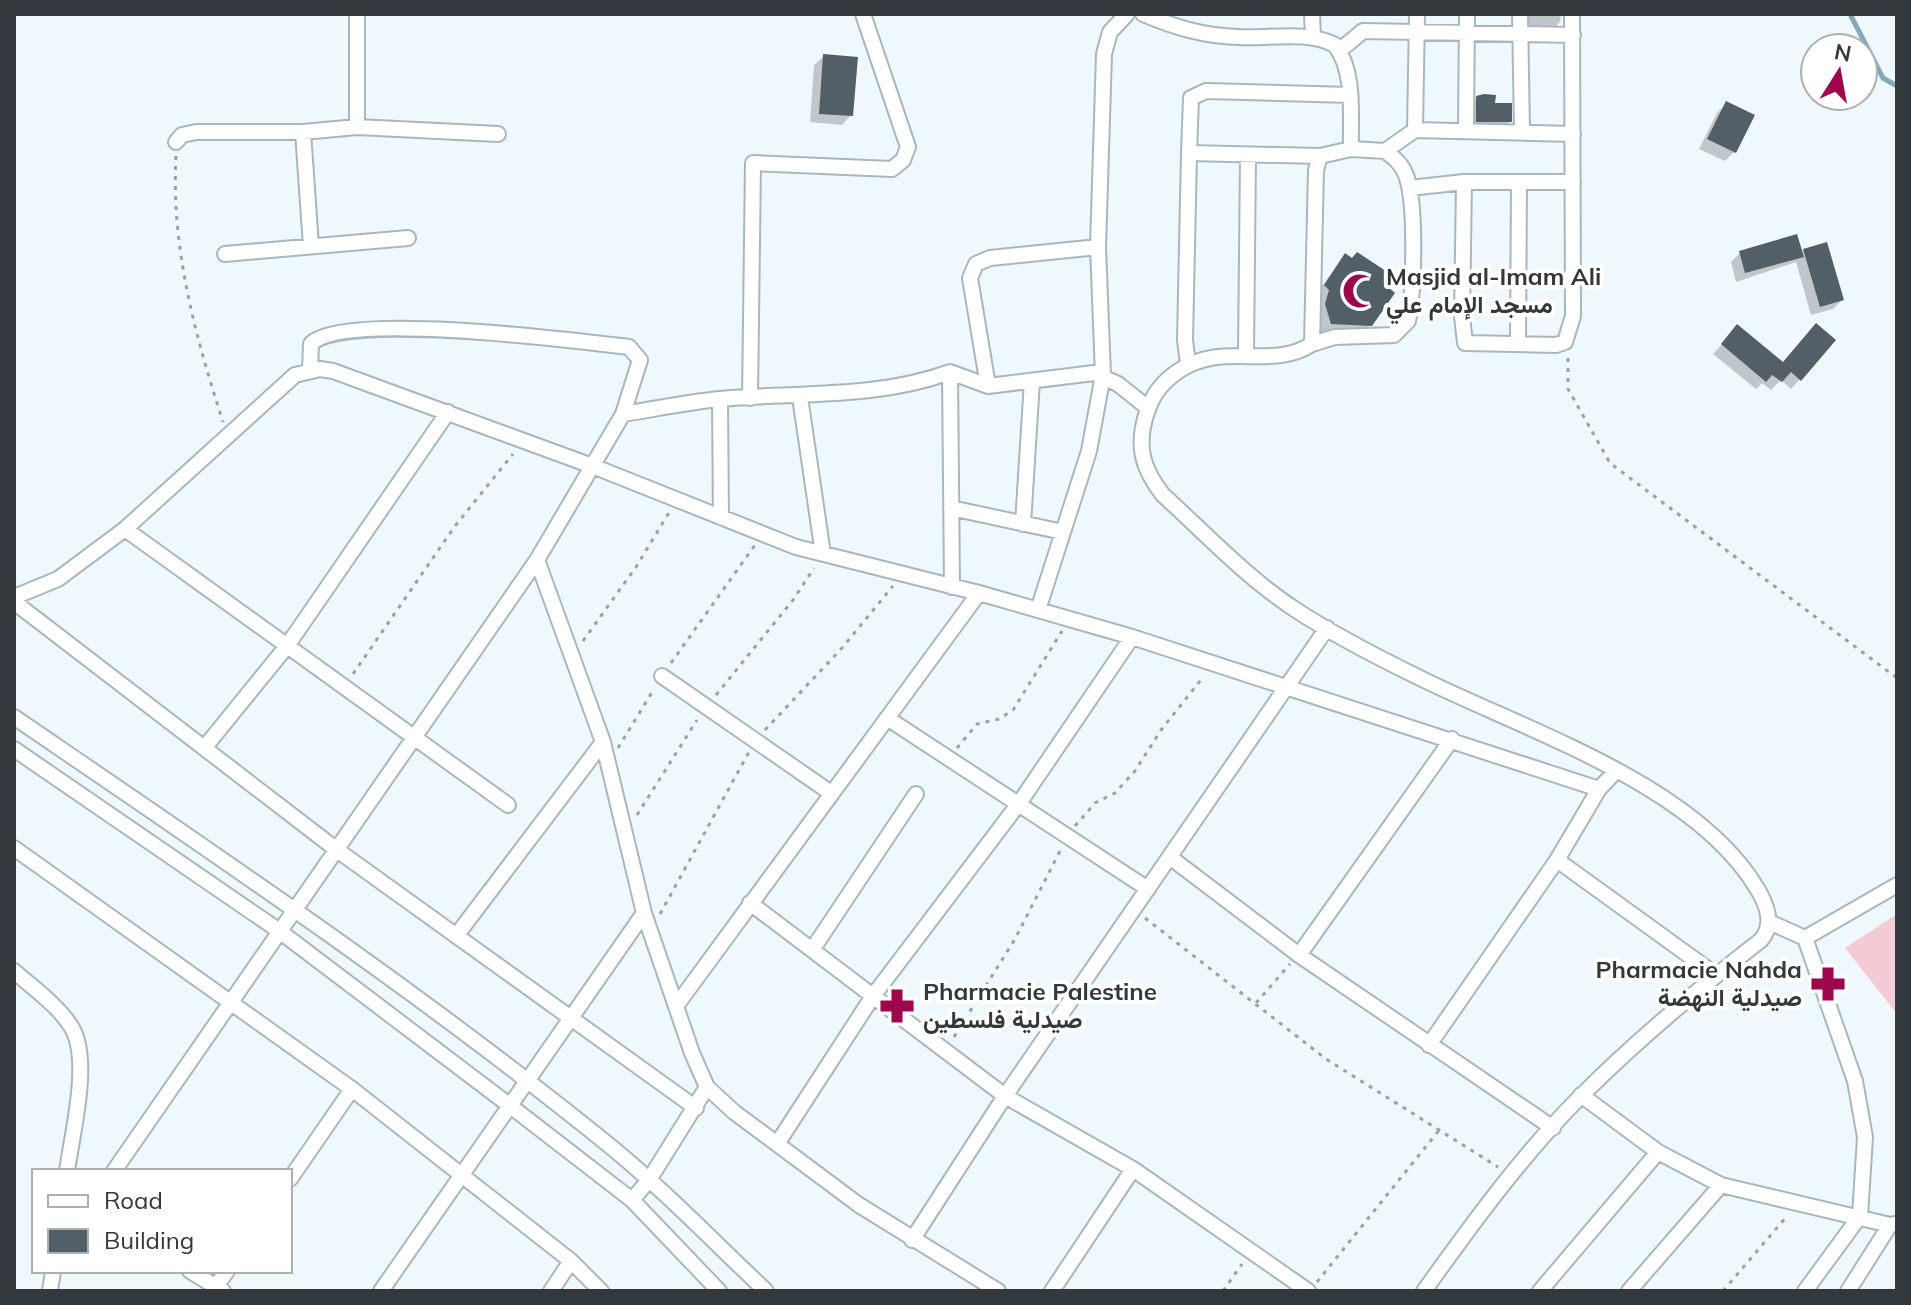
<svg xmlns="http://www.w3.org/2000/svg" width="1911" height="1305" viewBox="0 0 1911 1305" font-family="Mulish,Vazirmatn,sans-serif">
<rect width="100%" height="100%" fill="#eff9fd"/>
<!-- green -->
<path fill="#f4cbd5" d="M1897,914V1014L1845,948Z"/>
<!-- shadow -->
<path fill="#0003" d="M1518,14H1561L1560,22L1551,31L1521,29Z
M824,56L851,115L842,125L810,122L814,65Z
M1477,98L1493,105L1510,122L1500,131L1468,130V108Z
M1726,104L1734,152L1725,161L1699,149L1717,113Z
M1804,250L1842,300L1833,309L1811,315L1796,262L1736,282L1731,262L1740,253L1801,254Z
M1345,256L1371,324L1358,338L1318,336L1312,299Z
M1738,327L1800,379L1791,389L1781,380L1771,390L1762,383L1756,389L1713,354Z"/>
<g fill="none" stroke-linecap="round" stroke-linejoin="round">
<!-- stream -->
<path stroke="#84a9ba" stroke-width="5" d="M1850,14L1883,78L1897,86"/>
</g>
<!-- building -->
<path fill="#525f66" d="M823,54L858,57L853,116L819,114Z
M1484,94L1496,95L1495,103H1512V122H1476V96Z
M1726,101L1755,115L1736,153L1707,139Z
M1797,234L1804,257L1745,273L1739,251Z
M1827,242L1844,300L1820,307L1803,249Z
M1357,252L1392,275L1386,285L1395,293L1372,326L1331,324L1325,304L1329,290L1324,285L1345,253L1352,258Z
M1816,323L1836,340L1801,381L1791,372L1782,382L1772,375L1766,382L1721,344L1737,324L1783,362Z"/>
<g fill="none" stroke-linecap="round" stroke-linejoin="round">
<!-- minor casing -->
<g stroke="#a8b7bf" stroke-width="18">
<path id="minor" d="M1143,14C1174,27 1203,36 1238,37C1270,39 1306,30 1335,45C1356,73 1350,116 1351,149L1385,151C1393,157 1401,163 1405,173C1417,199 1414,292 1408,321L1394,335L1335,337L1312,344
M1312,14L1313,37
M1520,14L1522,131
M1339,51L1363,31L1573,35
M357,127L498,134
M1466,129L1467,14
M1415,130L1417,14
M303,132L311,246
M176,142L182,135L196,132H303L357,127V14
M1351,149L1320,156L1316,170L1312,344C1271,371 1222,340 1177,372C1160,384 1152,396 1146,415C1136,448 1143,469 1163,495C1206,534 1248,579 1296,610C1334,635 1377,657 1418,677C1524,730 1696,784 1758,890C1768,907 1774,925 1761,940C1698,989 1637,1040 1581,1096C1522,1155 1472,1224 1424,1291
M1385,151L1415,130L1573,134
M1320,156L1189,153L1191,98L1206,91L1350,95
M1464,182L1462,316L1465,343L1556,345L1565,342L1573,316L1572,14
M1410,188L1464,182H1573
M1098,247L990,258L976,264L970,278L988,386L1094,373L1118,384L1148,408
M225,254L408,238
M1518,343L1519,183
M1246,354L1248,156
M1188,364L1185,340L1189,153
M950,372L952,587
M800,397L823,554
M750,398L753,163L892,169L903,160L908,147L863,14
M720,399L721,517
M623,414C655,409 688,402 720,399C796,392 877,399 950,372L988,386
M951,508L1063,532
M1023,524L1032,381
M125,529L508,805
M537,560L603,742L644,913L692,1053L707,1087L734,1112L859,1205L998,1291
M14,597L58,579L125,529L295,375L320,369L333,371L595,467L796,547L979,593L1132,637L1599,789L1616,771
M14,602L337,850L696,1108
M1038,610L1089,451L1103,375L1098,247L1104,54L1110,32L1127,14
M662,676L831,793
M14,717C216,855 420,992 610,1146C665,1191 715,1243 766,1291
M887,718L1148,889
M205,747L287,646L448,412
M14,749L278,930L509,1105L632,1200L719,1291
M14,848L352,1089L571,1261L601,1291
M1171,858L1299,955L1553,1128
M1557,860L1716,975
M750,903L1005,1096L1133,1169L1308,1291
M1769,922L1805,938L1855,1081L1865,1137L1860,1216L1805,1291
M456,936L603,742
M1805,938L1897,885
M812,950L916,794
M1299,955L1452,739
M14,971C33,988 59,1006 72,1028C91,1061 72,1134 67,1171
M676,1006L979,593
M1429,1045L1557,860L1599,789
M1581,1095L1658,1152L1721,1185L1890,1225
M777,1144L873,996L1020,802L1132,637
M114,1171L537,560L623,414L640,360L629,347C578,341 342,311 311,344L310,370
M290,1179L352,1089
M632,1200L649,1180L707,1087
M912,1240L1005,1096L1327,628
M190,1271L223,1291
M216,1286L227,1271
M50,1291L53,1271
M381,1291L644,913
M551,1291L571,1261
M1052,1291L1133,1169
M1540,1291L1658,1152
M1629,1291L1721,1185
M1848,1291L1890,1225L1895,1224"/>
</g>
<!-- path -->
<path stroke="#9aa2a6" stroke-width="3" stroke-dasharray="4 6" stroke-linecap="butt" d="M176,156C171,248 195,335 223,422
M1568,358V389L1610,463L1897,678
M583,641L636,567L670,511
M671,663L755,545
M353,674L455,526L513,454
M716,695L793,600L814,568
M765,730L842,648L893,586
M618,748L654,689
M957,748L977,724L999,719L1013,710L1062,631
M637,815L697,720
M1075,826L1095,803L1115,793L1135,771L1161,730L1204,676
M660,914L749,752
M1145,918L1326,1059L1498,1167
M1256,1003L1290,964
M954,1037L1015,939L1061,849
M1317,1282L1440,1129
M1223,1291L1242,1264
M1723,1291L1787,1216"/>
<!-- minor -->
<use href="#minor" stroke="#fff" stroke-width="14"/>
</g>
<!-- icons -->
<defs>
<g id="mosque-bare" transform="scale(2.76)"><path d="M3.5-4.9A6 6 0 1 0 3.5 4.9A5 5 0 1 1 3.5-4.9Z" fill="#9f074d" stroke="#fff" stroke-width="2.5" paint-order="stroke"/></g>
<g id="pharmacy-bare" transform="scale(2.76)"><path d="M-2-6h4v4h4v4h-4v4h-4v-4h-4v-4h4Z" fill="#9f074d" stroke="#fff" stroke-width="2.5" paint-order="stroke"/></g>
</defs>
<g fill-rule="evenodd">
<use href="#mosque-bare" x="1360" y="291"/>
<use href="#pharmacy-bare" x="1828" y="984"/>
<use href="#pharmacy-bare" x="897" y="1006"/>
</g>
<g text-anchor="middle" stroke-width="8" stroke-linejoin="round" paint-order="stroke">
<!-- poi labels -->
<g font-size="24" font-weight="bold" fill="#32383b" stroke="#fff" text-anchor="start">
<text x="1386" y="285">Masjid al-Imam Ali<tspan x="1386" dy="28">مسجد الإمام علي</tspan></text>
<text x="1802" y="978" text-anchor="end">Pharmacie Nahda<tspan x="1802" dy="28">صيدلية النهضة</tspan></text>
<text x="923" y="1000">Pharmacie Palestine<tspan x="923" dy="28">صيدلية فلسطين</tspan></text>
</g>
</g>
<!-- border -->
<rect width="1911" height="1305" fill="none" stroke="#32383b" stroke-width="32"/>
<!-- legend -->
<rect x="32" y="1169" width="260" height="104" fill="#ffffff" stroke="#adafb1" stroke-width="2"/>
<rect x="48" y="1195" width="40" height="12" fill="#ffffff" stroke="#adafb1" stroke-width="2"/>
<text x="104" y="1209" font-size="24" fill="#32383b">Road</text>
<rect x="48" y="1229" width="40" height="24" fill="#525f66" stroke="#adafb1" stroke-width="2"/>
<text x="104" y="1249" font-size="24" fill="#32383b">Building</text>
<!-- north arrow -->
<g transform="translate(1839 72) rotate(11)"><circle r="38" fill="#ffffff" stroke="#adafb1" stroke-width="2"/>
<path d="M0-6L14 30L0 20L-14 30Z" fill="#9f074d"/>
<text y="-12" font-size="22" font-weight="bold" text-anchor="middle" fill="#32383b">N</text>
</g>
</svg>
